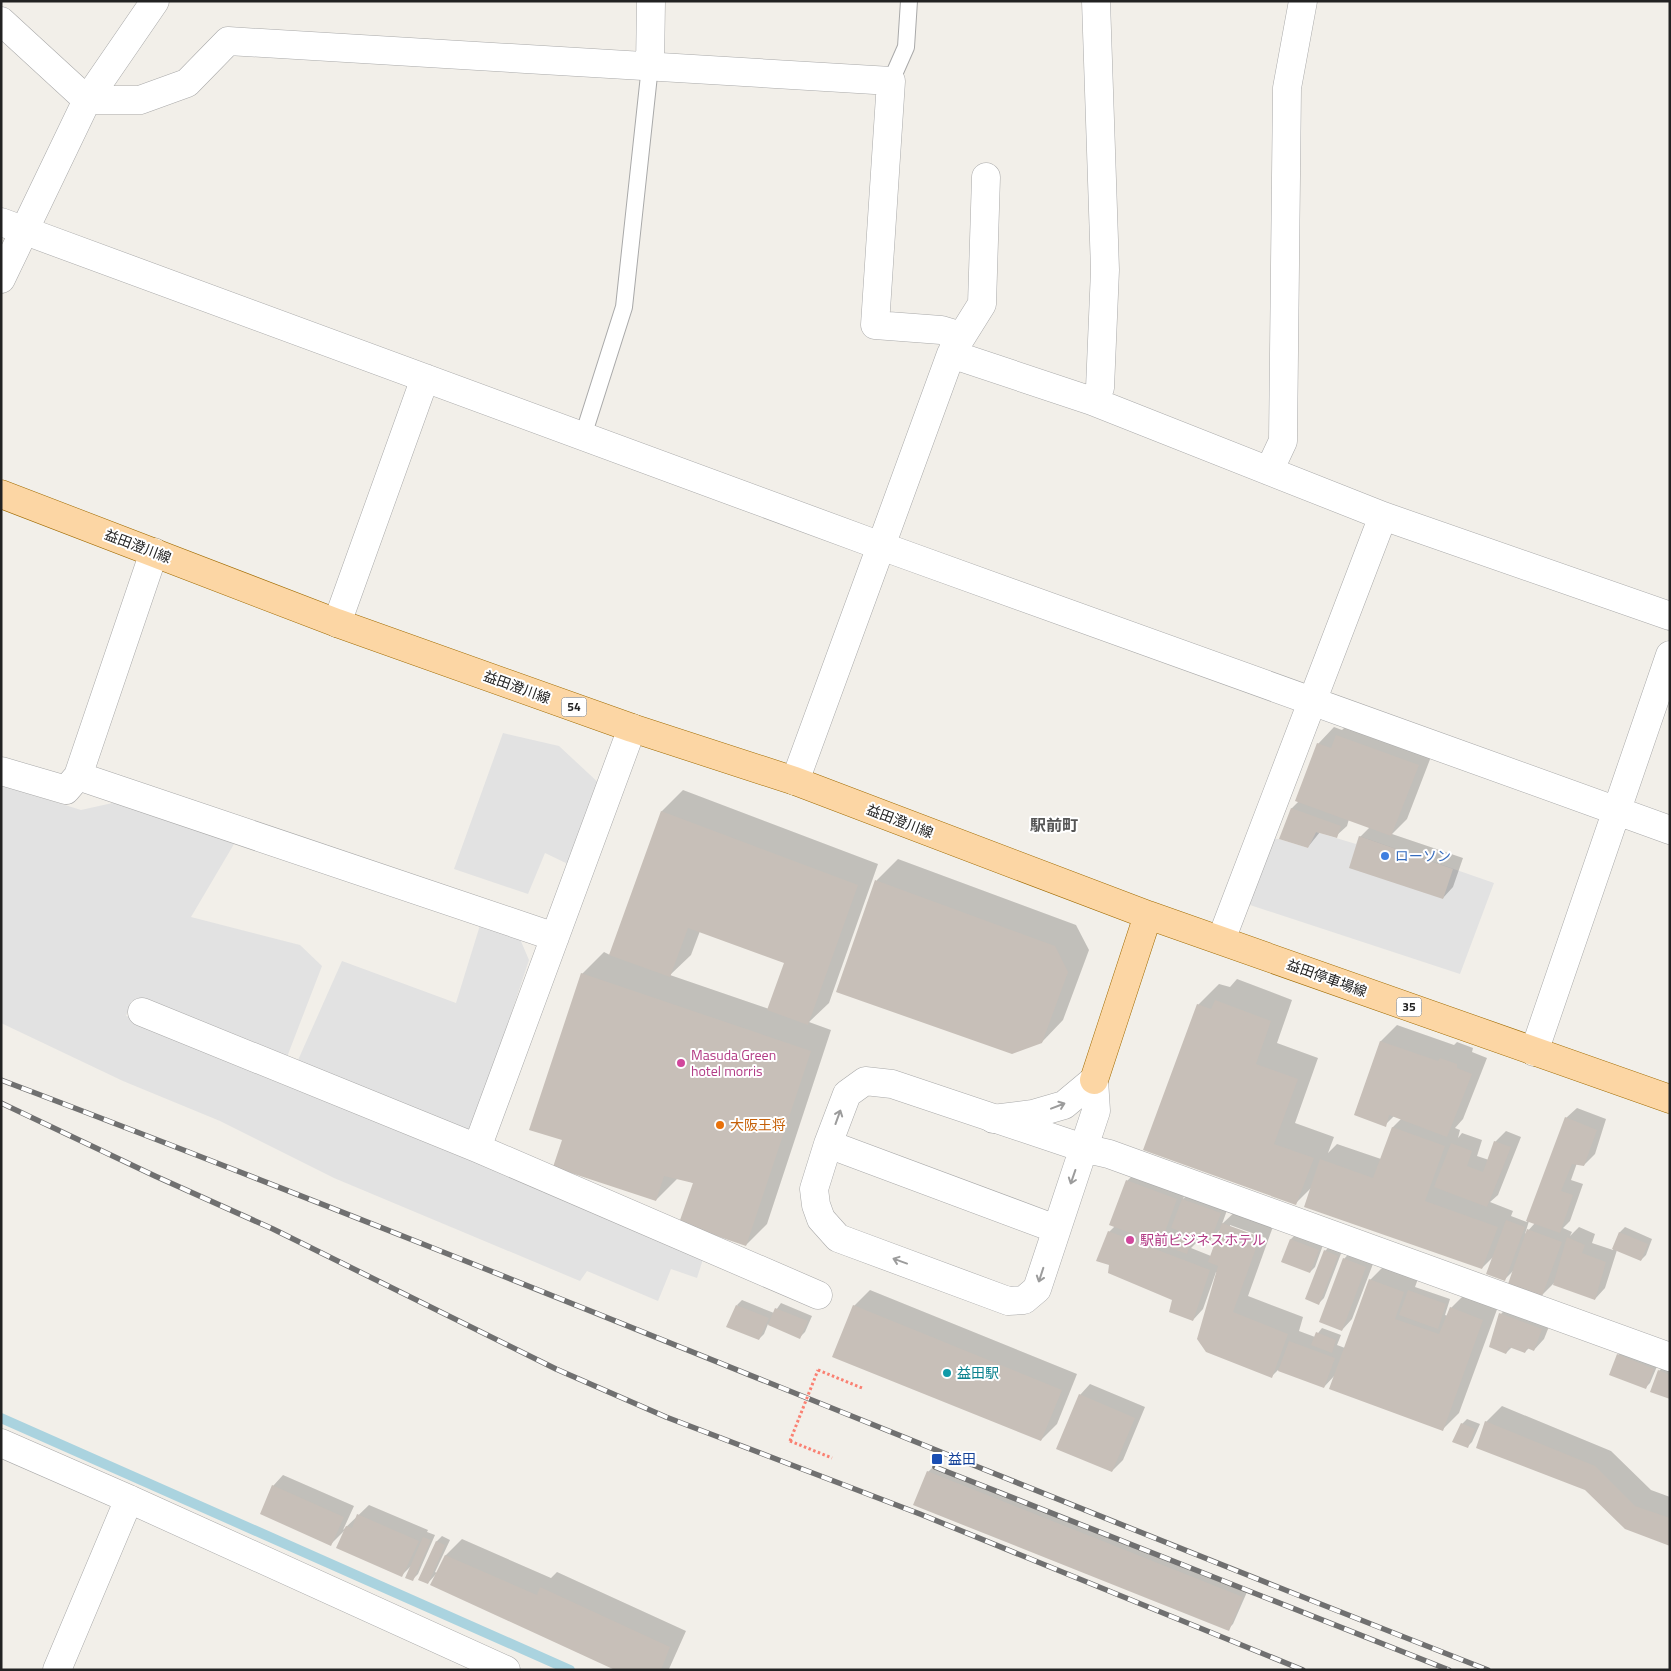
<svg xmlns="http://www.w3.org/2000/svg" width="1671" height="1671" viewBox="0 0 1671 1671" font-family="'Titillium Web','Noto Sans JP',sans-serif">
<rect width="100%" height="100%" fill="#f2efe9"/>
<!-- parking -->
<path fill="#e2e2e2" d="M503,733L559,746L602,786L570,865L545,853L528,894L454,869Z
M1,785L81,810L117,802L234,844L191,917L300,945L322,966L287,1057L132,1001L126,1016L146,1021L704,1256L697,1278L671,1269L658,1301L587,1271L580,1281L334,1178L220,1121L123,1081L1,1023Z
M1316,832L1356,844L1359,836L1494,883L1460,974L1247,904L1272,839H1279L1308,848Z
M481,922L520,939L529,960L470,1138L295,1067L342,961L456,1003Z"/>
<!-- shadow -->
<path fill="#0003" fill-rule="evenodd" d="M1353,719L1434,749L1407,819L1392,834L1463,858L1453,887L1443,898L1360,837L1370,827L1349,819L1347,826L1336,836L1320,832L1308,847L1281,838L1292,808L1299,801L1318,744L1334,727L1342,730Z
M683,790L878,864L829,1003L809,1022L831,1030L767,1224L746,1245L694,1183L678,1178L656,1200L564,1140L582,974L604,952L610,955L662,811ZM700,931L786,962L769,1009L670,975L691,955Z
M898,859L1076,925L1089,950L1063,1020L1042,1042L837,991L877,880Z
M1237,979L1292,1000L1277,1043L1318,1058L1295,1123L1334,1137L1328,1153L1337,1144L1381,1159L1393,1127L1401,1119L1394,1116L1385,1125L1355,1114L1381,1041L1397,1025L1454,1045L1457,1042L1473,1048L1472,1052L1487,1058L1463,1119L1455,1128L1460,1130L1458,1138L1462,1133L1482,1140L1477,1156L1489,1160L1495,1142L1506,1131L1521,1137L1498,1195L1490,1202L1513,1211L1511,1216L1527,1222L1566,1118L1577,1108L1606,1119L1595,1154L1584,1165L1577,1163L1571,1180L1583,1184L1570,1221L1563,1228L1572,1232L1570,1236L1579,1227L1595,1234L1592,1243L1613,1250L1620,1232L1625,1227L1652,1239L1646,1255L1641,1260L1617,1250L1605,1288L1595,1299L1556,1281L1542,1295L1514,1270L1505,1279L1494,1256L1482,1268L1312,1187L1296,1203L1198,1005L1219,984L1230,987ZM1529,1221L1535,1223L1525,1234Z
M1138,1170L1187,1189L1183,1199L1193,1189L1230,1202L1222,1224L1239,1208L1275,1221L1248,1296L1303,1317L1299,1331L1315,1337L1322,1328L1341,1335L1337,1345L1345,1348L1370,1280L1386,1264L1419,1276L1415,1287L1450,1299L1445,1315L1448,1316L1451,1308L1467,1292L1499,1304L1459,1413L1443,1429L1336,1374L1324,1387L1278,1370L1272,1376L1207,1350L1218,1272H1216L1203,1309L1193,1320L1109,1232L1115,1226L1127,1181ZM1230,1225L1266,1238L1265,1240L1230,1227ZM1221,1229L1211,1256L1191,1248L1197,1242L1199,1237L1210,1240Z
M1296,1234L1323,1245L1315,1267L1310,1272L1283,1262L1291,1239Z
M1330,1246L1342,1251L1324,1298L1319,1303L1325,1251Z
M1354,1248L1376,1256L1352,1319L1342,1330L1344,1259Z
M870,1290L1077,1374L1057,1424L1041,1440L854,1306Z
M742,1300L774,1313L781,1303L812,1316L805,1332L800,1337L768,1324L764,1334L759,1339L737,1305Z
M1511,1303L1552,1319L1544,1339L1534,1350L1529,1348L1525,1352L1512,1347L1506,1353L1501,1314Z
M1623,1350L1658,1364L1650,1383L1645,1388L1618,1355Z
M1664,1366L1670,1368V1398L1659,1371Z
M1090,1384L1145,1407L1123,1460L1112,1471L1080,1395Z
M1502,1406L1611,1451L1651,1490L1670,1497V1545L1486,1422Z
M1467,1419L1480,1424L1472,1442L1467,1447L1462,1424Z
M933,1467L1247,1592L1233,1624L1228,1629L928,1472Z
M283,1475L354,1506L343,1530L369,1505L428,1530L427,1532L435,1535L418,1574L413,1579L412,1565L402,1575L346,1529L331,1544L273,1486Z
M442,1536L450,1540L435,1572L437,1573L446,1555L462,1539L551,1578L557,1572L686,1631L669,1669L618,1670L436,1574L428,1583L420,1580L437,1541Z"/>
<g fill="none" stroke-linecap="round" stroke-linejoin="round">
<!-- stream -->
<path stroke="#aad3df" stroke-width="10" d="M1,1418L570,1670"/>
</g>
<!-- building -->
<path fill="#c7bfb8" d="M1336,735L1419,765L1391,836L1295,801L1317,743L1331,748Z
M1291,808L1341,826L1337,838L1316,832L1308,848L1279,839Z
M661,811L858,885L808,1025L767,1010L784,963L688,928L670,977L609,955Z
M1359,836L1453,869L1443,899L1349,868Z
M875,880L1055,946L1068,972L1042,1043L1012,1054L836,992Z
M581,973L811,1051L746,1246L679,1223L693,1183L664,1176L656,1201L553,1167L562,1140L529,1130Z
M1215,1000L1271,1021L1256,1064L1298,1079L1274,1144L1314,1158L1296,1205L1143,1150L1197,1004L1211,1009Z
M1380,1041L1438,1061L1440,1058L1457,1064V1068L1472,1074L1447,1137L1389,1115L1386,1127L1354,1115Z
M1565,1117L1597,1130L1584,1166L1572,1164L1561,1191L1573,1195L1560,1233L1526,1221Z
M1392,1127L1445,1146L1425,1201L1498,1227L1482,1269L1304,1207L1320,1159L1373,1178Z
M1494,1141L1511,1147L1487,1207L1434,1187L1451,1143L1472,1151L1467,1166L1483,1172Z
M1126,1180L1177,1199L1165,1232L1191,1241L1187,1254L1109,1225Z
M1182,1199L1221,1213L1210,1242L1171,1228Z
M1506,1220L1525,1227L1505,1281L1486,1274Z
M1222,1223L1260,1237L1233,1312L1288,1334L1272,1378L1206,1352L1197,1339L1218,1266L1208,1262Z
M1527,1229L1562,1242L1542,1296L1508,1284Z
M1108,1231L1210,1270L1193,1321L1169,1312L1172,1300L1108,1273L1109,1265L1096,1261Z
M1619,1232L1648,1244L1641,1261L1612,1249Z
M1567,1237L1585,1245L1582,1253L1606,1262L1595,1300L1553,1285Z
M1290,1239L1319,1250L1310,1273L1281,1262Z
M1324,1250L1338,1256L1319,1305L1305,1299Z
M1343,1258L1366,1267L1342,1331L1319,1322Z
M1369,1279L1404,1292L1395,1319L1439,1334L1450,1307L1483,1320L1443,1431L1329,1389Z
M1408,1290L1446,1304L1438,1329L1399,1315Z
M736,1305L769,1318L759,1340L726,1327Z
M853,1305L1062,1390L1041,1441L832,1357Z
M775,1308L808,1321L800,1339L768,1325Z
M1499,1313L1542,1329L1534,1351L1527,1348L1525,1353L1509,1347L1506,1354L1489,1347Z
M1316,1332L1336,1340L1332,1353L1311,1345Z
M1289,1341L1335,1358L1324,1388L1278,1371Z
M1617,1354L1654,1369L1646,1389L1609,1375Z
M1658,1370L1670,1375V1399L1650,1392Z
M1079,1394L1135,1418L1112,1472L1056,1449Z
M1485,1421L1595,1466L1635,1506L1670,1518V1546L1625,1529L1585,1490L1476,1448Z
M1461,1423L1475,1429L1468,1448L1452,1442Z
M927,1471L1243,1597L1229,1631L913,1505Z
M272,1485L344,1517L331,1546L260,1514Z
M357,1514L419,1541L402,1577L336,1548L346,1526L352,1528Z
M423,1537L431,1540L413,1581L405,1578Z
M436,1541L445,1545L428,1584L418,1580Z
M445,1555L537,1595L540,1587L670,1647L661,1670H615L430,1585Z"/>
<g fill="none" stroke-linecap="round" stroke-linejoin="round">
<!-- service casing -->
<g stroke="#a9a9a9" stroke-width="18">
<path id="service" d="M891,81L906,47L909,1
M583,436L624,307L650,66"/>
</g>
<!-- minor casing -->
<g stroke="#a9a9a9" stroke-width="29">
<path id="minor" d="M1,21L87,100H140L187,83L228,41L891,81L875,325L941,330L961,336
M650,66L651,1
M1,222L881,546L1670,830
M952,352L982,304L986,177
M1092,401L1100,388L1105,270L1096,1
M1269,471L1283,441L1287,88L1303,1
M881,546L951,354L1092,401L1383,516L1670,616
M337,623L425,378
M1,771L66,790L78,776L154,552
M78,776L555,937
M1221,940L1383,516
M142,1012L477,1148L818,1295
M1534,1052L1670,655
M1094,1080L1096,1111L1037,1289L1024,1300L1008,1301L838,1238L821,1219L816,1205L814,1189L828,1144L847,1094L865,1081L892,1084L1083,1148L1109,1154L1670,1357
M828,1144L1056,1229
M477,1148L632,728
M1,1443L129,1499L506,1670
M57,1670L129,1499"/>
</g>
<!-- tertiary casing -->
<g stroke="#a9a9a9" stroke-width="29">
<path id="tertiary" d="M1,279L87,100L155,1
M795,781L881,546
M993,1119L1033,1114L1064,1105L1094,1080"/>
</g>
<!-- primary casing -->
<g stroke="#a06b00" stroke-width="29">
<path id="primary" d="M1,494L337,623L632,728L795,781L1148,915L1670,1099
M1094,1080L1148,915"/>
</g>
<!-- path -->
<path stroke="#fa8072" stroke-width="3" stroke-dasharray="2.5 2.5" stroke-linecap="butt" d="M818,1370L862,1388
M790,1441L832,1458"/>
<!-- service -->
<use href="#service" stroke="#fff" stroke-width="16"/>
<!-- minor -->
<use href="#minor" stroke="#fff" stroke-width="28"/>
<!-- tertiary -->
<use href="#tertiary" stroke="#fff" stroke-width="28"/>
<!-- primary -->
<use href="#primary" stroke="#fcd6a4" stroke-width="28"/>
<!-- rail casing -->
<g stroke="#707070" stroke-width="5.5">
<path id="rail" d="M1,1080C500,1269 991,1476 1488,1670
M1,1103L155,1176L273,1229L556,1369L666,1417L920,1514L1303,1670
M935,1467L1449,1670"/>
</g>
<!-- rail -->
<use href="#rail" stroke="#fff" stroke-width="4" stroke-dasharray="11" stroke-linecap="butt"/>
<!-- path-bridge -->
<path stroke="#fa8072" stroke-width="3" stroke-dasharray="2.5 2.5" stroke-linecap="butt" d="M790,1441L818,1370"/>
</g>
<!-- one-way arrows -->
<defs><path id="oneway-shaft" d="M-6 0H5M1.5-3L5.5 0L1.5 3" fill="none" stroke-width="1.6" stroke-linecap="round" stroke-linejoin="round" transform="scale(1.25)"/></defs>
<g stroke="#9c9c9c">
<use href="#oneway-shaft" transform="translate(1058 1106) rotate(-21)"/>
<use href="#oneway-shaft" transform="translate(838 1117) rotate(-70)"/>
<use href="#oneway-shaft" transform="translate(1073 1177) rotate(109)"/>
<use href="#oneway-shaft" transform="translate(900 1261) rotate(-160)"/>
<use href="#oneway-shaft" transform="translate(1041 1275) rotate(108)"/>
</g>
<!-- markers -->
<circle fill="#3f7fe0" stroke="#fff" stroke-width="2" cx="1385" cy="856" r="5"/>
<g fill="#d1479c" stroke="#fff" stroke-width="2">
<circle cx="681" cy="1063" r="5"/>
<circle cx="1130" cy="1240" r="5"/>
</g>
<circle fill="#e8710a" stroke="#fff" stroke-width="2" cx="720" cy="1125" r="5"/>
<circle fill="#0f9aa8" stroke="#fff" stroke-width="2" cx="947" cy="1373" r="5"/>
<rect fill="#1a4fb4" stroke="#fff" stroke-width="2" x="931" y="1453" width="12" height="12" rx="2.5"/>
<g text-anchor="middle" stroke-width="4" stroke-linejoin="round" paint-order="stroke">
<!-- shield labels -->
<g fill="#fff" stroke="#646464" stroke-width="1">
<rect x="561.5" y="697.5" width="25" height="19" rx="4"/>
<rect x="1396.5" y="997.5" width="25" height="19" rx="4"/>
</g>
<g font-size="12" font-weight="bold" fill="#222">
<text x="574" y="711">54</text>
<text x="1409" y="1011">35</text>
</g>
<!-- street labels -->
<g font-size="14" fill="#222" stroke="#fff">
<text transform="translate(138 546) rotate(21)" y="5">益田澄川線</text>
<text transform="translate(517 687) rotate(20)" y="5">益田澄川線</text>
<text transform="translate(900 821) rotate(21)" y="5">益田澄川線</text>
<text transform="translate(1327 978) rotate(20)" y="5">益田停車場線</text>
</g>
<!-- shop labels -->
<g font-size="14" fill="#366cbe" stroke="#fff" text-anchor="start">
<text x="1395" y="861">ローソン</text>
</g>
<!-- hotel labels -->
<g font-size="14" fill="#b23c85" stroke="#fff" text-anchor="start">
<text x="691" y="1060">Masuda Green<tspan x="691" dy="16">hotel morris</tspan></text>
<text x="1140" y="1245">駅前ビジネスホテル</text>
</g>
<!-- food labels -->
<g font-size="14" fill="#c56008" stroke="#fff" text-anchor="start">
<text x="730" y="1130">大阪王将</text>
</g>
<!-- culture labels -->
<g font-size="14" fill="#0d838f" stroke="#fff" text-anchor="start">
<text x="957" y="1378">益田駅</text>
</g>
<!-- transit labels -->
<g font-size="14" fill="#164399" stroke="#fff" text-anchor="start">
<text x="948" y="1464">益田</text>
</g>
<!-- quarter labels -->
<g font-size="16" font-weight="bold" fill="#555" stroke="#fff">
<text x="1054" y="831">駅前町</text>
</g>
</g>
<!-- border -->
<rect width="1671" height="1671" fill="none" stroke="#222222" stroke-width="5"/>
</svg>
